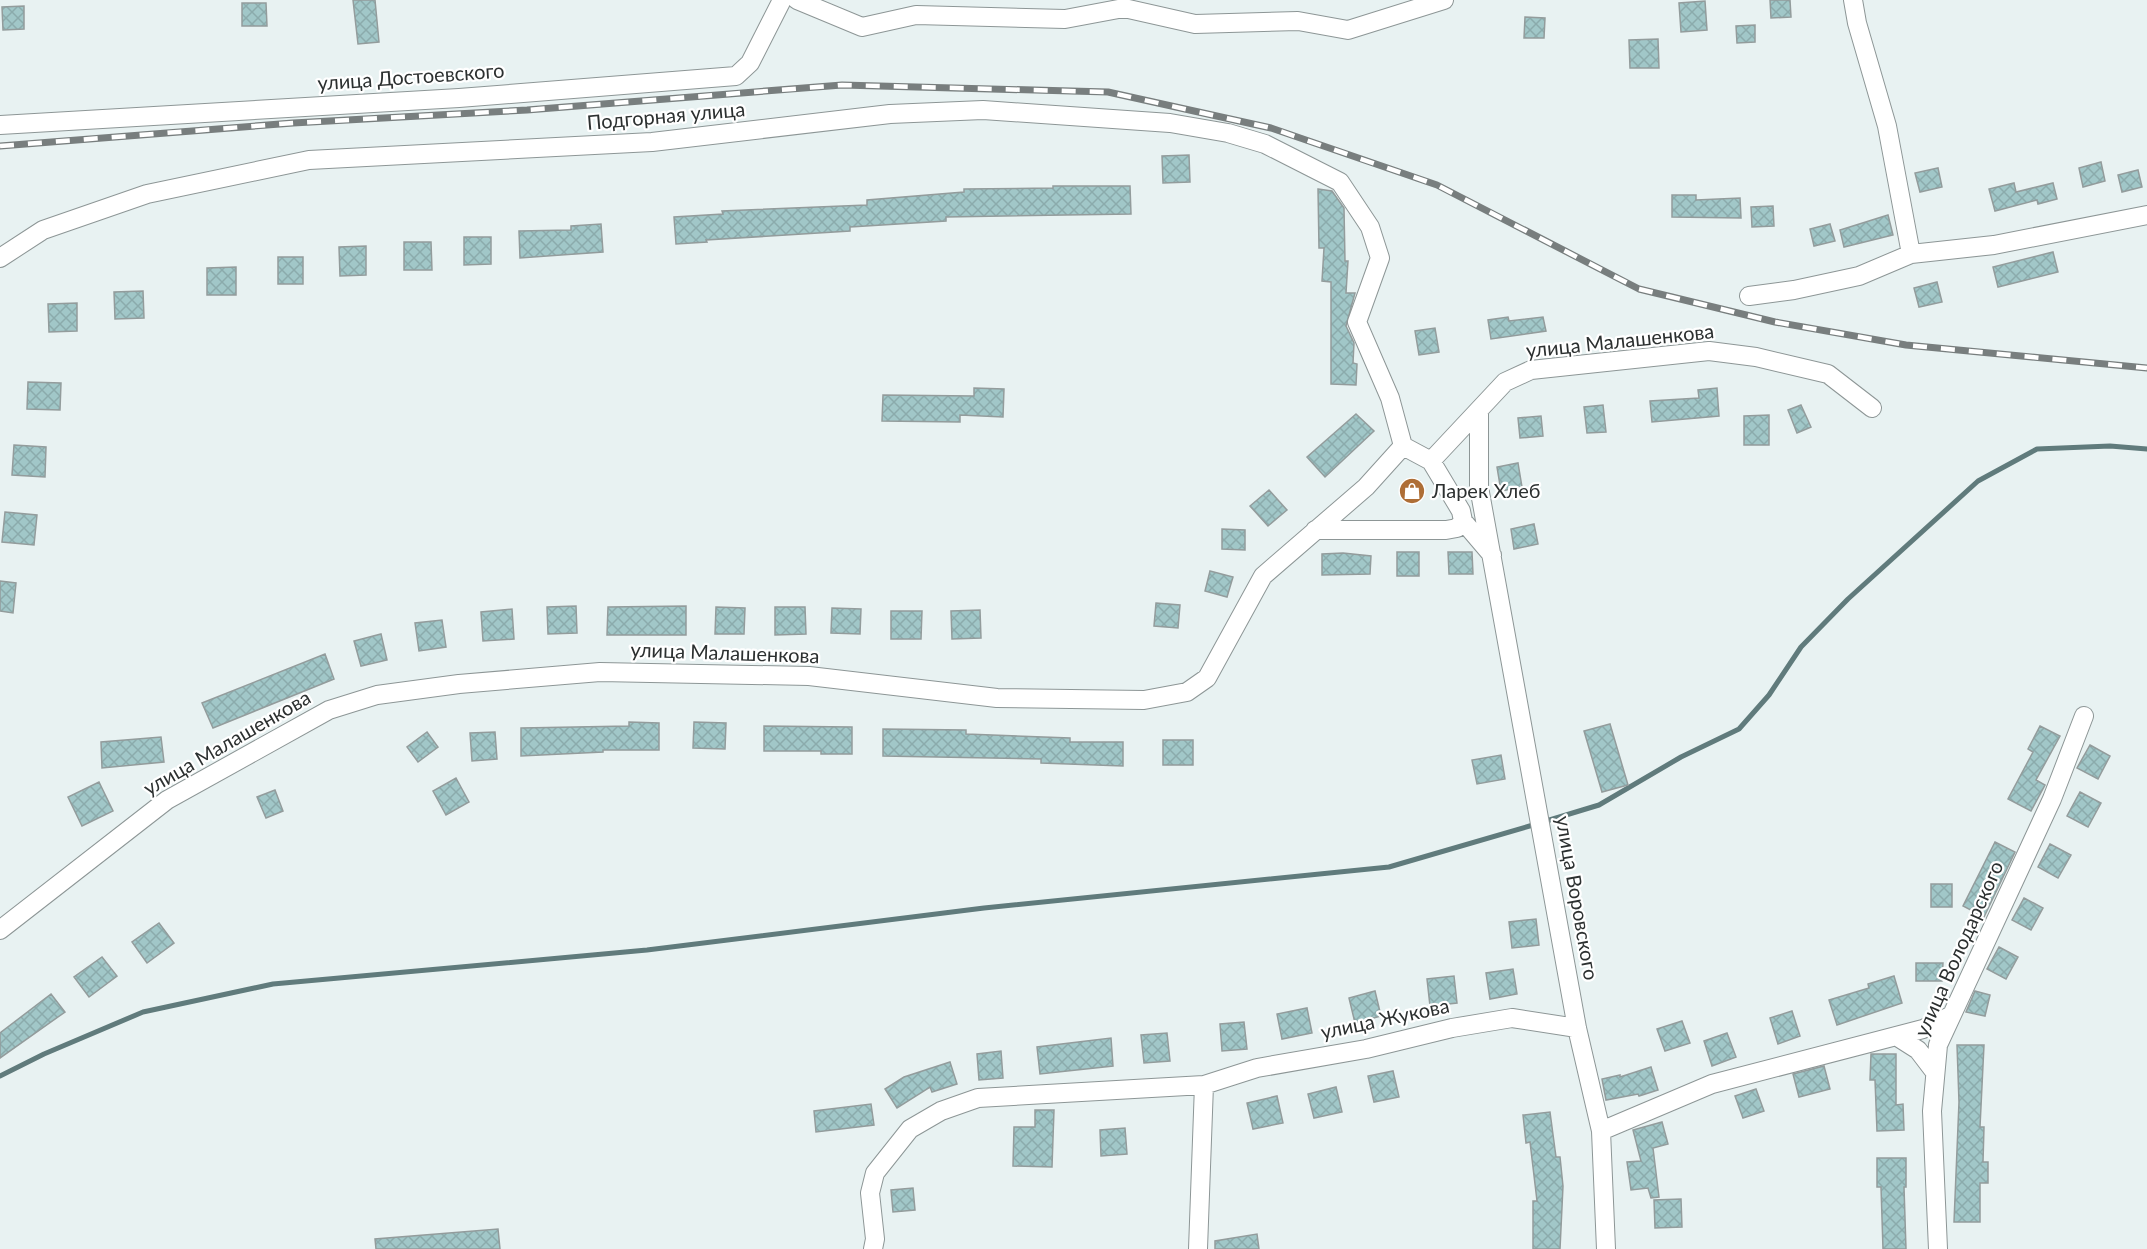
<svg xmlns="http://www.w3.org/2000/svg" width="2147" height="1249" viewBox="0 0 2147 1249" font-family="Lato,sans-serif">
<defs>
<pattern id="building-cross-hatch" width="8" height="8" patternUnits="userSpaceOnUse" patternTransform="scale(1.5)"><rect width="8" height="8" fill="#a1c7c8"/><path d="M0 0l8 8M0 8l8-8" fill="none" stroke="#8babac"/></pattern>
</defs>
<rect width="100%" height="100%" fill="#e8f2f2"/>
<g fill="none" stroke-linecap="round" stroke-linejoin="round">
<!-- stream -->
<path stroke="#607b7c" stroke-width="5" d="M0,1076L44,1054L143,1012L273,984L647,950L984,908L1389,867L1533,825L1599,805L1681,757L1739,729L1769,695L1801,647L1848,599L1978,481L2037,449L2110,446L2147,449"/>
</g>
<!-- building -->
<path fill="url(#building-cross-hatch)" stroke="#939c9c" stroke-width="1.5" d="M353,0H375L379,42L358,44Z
M1770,0H1790L1791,17L1771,18Z
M1705,1L1707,30L1681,32L1679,3Z
M242,3H266L267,26H242Z
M24,6V29L3,30L2,7Z
M1525,17L1545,18L1544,38H1524Z
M1755,25V42L1737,43L1736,26Z
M1658,39L1659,68H1630L1629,40Z
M1189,155L1190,182L1163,183L1162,156Z
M2101,162L2105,181L2083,187L2079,168Z
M1938,168L1942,187L1920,192L1915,173Z
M2138,170L2142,187L2122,192L2118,175Z
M2014,183L2016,192L2053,183L2057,199L2038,204L2037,200L1995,211L1989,189Z
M1053,186H1130L1131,214L946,217V221L850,227V231L706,240L707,242L676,244L674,217L723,214L722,211L867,205V200L964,192V189L1053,188Z
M1318,189L1332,191L1344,208L1345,261H1348L1346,293H1355L1346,326L1354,343L1353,363L1357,364L1356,385L1331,384V282L1322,281L1324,248H1319Z
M1672,195H1696V200L1740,198L1741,218L1672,217Z
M1773,206L1774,226L1752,227L1751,207Z
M1888,215L1893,235L1844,247L1840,230Z
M601,224L603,252L520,258L519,231L571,230V226Z
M1830,224L1835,241L1814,246L1810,229Z
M464,237H491V264L464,265Z
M404,242H431L432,270H404Z
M366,246V275L340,276L339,247Z
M2053,252L2058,272L1998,287L1993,267Z
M278,257H303V284H278Z
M236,267V295H207V268Z
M1937,282L1942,302L1919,307L1914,288Z
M143,291L144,318L115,319L114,292Z
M77,303V331L49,332L48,304Z
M1508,317L1509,321L1543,317L1546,331L1491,339L1488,320Z
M1435,328L1439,352L1419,355L1415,331Z
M28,382L61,383L60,410L27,409Z
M974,388L1004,389L1003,417L960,415V422L882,421L883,395L974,396Z
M1717,388L1719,416L1652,422L1650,401L1699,398L1698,390Z
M1603,405L1606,432L1587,433L1584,407Z
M1801,405L1811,427L1797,433L1788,410Z
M1356,414L1374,431L1325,477L1307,457Z
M1769,415V445H1744V416Z
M1541,416L1543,436L1520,438L1518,418Z
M14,445L46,447L45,477L12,475Z
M1518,463L1522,487L1501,491L1497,467Z
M1269,490L1287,510L1268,526L1250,506Z
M5,512L37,515L34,545L2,542Z
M1534,524L1538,544L1514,549L1511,529Z
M1222,529L1245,530V550L1222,549Z
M1397,552H1419V576H1397Z
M1448,552H1472L1473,574H1449Z
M1343,553L1371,556L1370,574L1322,575V554Z
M1210,571L1233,577L1227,597L1205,591Z
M0,581L16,583L13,613L0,611Z
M1156,603L1180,605L1178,628L1154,626Z
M576,606L577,633L548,634L547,607Z
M686,606V635H607L608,607Z
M716,607L745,608L744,634H715Z
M775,607H805L806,634L775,635Z
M832,608L861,609L860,634L831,633Z
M512,609L514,639L483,641L481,612Z
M980,610L981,638L952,639L951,611Z
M891,611H922L921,639H891Z
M442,620L446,647L419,651L415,623Z
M381,634L387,660L361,666L354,641Z
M325,654L334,679L213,728L202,703Z
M629,722L659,723V750H603V752L521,756V728L629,726Z
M694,722L726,723L725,749L693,748Z
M1610,724L1628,785L1602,792L1584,731Z
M764,726L852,727V754H821V751H764Z
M2040,726L2060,736L2036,780L2045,785L2031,811L2008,799L2033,752L2028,749Z
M883,729L966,730V734L1070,738V742H1123V766L1041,763V759L883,756Z
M427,732L438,747L418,762L407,747Z
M495,732L497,759L472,761L470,733Z
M161,737L164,762L102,768L101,742Z
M1163,740H1193V765H1163Z
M2090,745L2110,756L2098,779L2077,768Z
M1501,755L1505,779L1477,784L1472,760Z
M456,778L469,802L446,815L433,791Z
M99,782L113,811L82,826L68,797Z
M275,790L283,811L266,818L257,797Z
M2080,792L2101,803L2088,827L2067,816Z
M1995,842L2015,852L1984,917L1963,906Z
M2050,844L2071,855L2058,878L2038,867Z
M1931,884H1952V907H1931Z
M2024,898L2043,908L2031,930L2012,920Z
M1536,919L1539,945L1512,948L1509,922Z
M159,923L174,943L147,963L132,942Z
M1999,947L2018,957L2006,979L1987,969Z
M102,957L117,976L89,997L74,977Z
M1916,963H1943L1942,981H1916Z
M1513,969L1517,994L1490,999L1486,973Z
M1454,976L1457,1003L1430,1006L1427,979Z
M1894,976L1902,1003L1837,1025L1829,1000L1869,988L1868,984Z
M1375,991L1381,1016L1355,1023L1349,998Z
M1975,991L1990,995L1985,1016L1966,1012Z
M51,994L65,1012L0,1058V1033Z
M1307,1008L1312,1033L1282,1039L1277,1014Z
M1792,1011L1800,1036L1778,1044L1770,1018Z
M1682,1021L1690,1043L1665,1051L1657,1029Z
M1244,1022L1247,1049L1222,1051L1220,1024Z
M1167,1033L1170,1061L1144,1063L1141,1035Z
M1727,1033L1736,1057L1712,1066L1704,1041Z
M1111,1038L1113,1066L1040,1074L1037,1047Z
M1957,1045H1984L1980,1127H1984L1983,1162H1988V1183H1980V1222H1954L1959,1102Z
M1001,1051L1003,1078L979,1080L977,1054Z
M1871,1054H1896V1105L1903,1104L1904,1130L1877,1131L1875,1080H1870Z
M950,1062L957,1084L932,1092L930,1087L897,1108L885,1089L904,1077Z
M1824,1066L1830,1089L1799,1097L1793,1074Z
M1651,1067L1658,1090L1639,1096L1638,1094L1606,1100L1602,1079L1620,1075V1077Z
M1393,1071L1399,1097L1374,1102L1368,1076Z
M1336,1087L1342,1112L1314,1118L1308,1094Z
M1756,1089L1764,1111L1743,1118L1735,1096Z
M1277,1096L1283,1123L1253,1129L1247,1103Z
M871,1104L874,1125L816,1132L814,1111Z
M1035,1110H1054L1052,1167L1013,1166L1014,1127H1035Z
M1550,1112L1556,1157H1560L1563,1186L1560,1249H1533V1201H1537L1530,1142L1526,1143L1523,1115Z
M1662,1122L1668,1144L1653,1148L1659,1197L1651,1198L1648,1188L1631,1190L1627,1162L1641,1161L1633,1130Z
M1125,1128L1127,1154L1101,1156L1100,1130Z
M1877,1158H1906V1187H1904L1906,1249H1883L1881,1187H1877Z
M913,1188L915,1210L893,1212L891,1190Z
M1681,1199L1682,1227L1655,1228L1654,1200Z
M498,1229L500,1249H376L375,1239Z
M1257,1234L1259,1249H1215V1241Z"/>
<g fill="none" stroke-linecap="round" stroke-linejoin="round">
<!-- minor casing -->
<g stroke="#8d9696" stroke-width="20">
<path id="minor" d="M797,0L862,27L916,15L1065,19L1124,8L1195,24L1298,21L1348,30L1444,0
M1853,0L1857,23L1887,126L1911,254
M0,125L459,98L736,76L750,63L782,0
M0,258L43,230L147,194L309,160L652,142L890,114L983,110L1170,123L1228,133L1265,144L1340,182L1370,227L1380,258L1357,322L1390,398L1403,446L1431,461L1461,511L1463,521
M1749,296L1794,290L1859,276L1911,254L1994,245L2147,215
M1479,410V487L1577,1028L1601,1131L1606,1249
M1431,461L1505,382L1531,370L1709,351L1756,357L1828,374L1872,408
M1315,530H1446L1457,528L1463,521L1492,555
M0,930L167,800L329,710L377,695L459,684L600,672L809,676L997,698L1144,700L1187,692L1207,678L1263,576L1366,487L1403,446
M1896,1036L1918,1050L1934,1071
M1204,1085L1257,1068L1366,1049L1452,1028L1512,1018L1577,1028
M1601,1131L1712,1084L1923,1029L1952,1015
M873,1249L875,1239L870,1193L875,1173L910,1129L941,1111L978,1098L1204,1085L1198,1249
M1938,1249L1932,1111L1938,1045L2052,799L2084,716"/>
</g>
<!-- minor -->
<use href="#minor" stroke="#fff" stroke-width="18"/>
<!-- rail casing -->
<g stroke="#787e7e" stroke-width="7">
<path id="rail" d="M0,146L293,123L527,110L842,85L1108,92L1271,128L1437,185L1639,289L1775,322L1906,345L2147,368"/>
</g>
<!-- rail -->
<use href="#rail" stroke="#fff" stroke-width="4.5" stroke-dasharray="14" stroke-linecap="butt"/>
</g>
<!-- icons -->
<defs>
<g id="shop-disc" transform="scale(1.35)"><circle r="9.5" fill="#ae6e36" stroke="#fff"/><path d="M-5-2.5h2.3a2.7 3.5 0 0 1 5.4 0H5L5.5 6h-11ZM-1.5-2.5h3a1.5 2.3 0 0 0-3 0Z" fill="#fff"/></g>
</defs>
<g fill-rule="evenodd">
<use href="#shop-disc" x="1412" y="491"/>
</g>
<g text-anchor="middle" stroke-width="4.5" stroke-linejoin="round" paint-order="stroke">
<!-- street labels -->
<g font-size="20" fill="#2c3030" stroke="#fff">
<text transform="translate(411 77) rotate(-4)" y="7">улица Достоевского</text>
<text transform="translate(666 116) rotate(-5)" y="7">Подгорная улица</text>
<text transform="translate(1620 341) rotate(-6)" y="7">улица Малашенкова</text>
<text transform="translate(725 653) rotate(2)" y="7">улица Малашенкова</text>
<text transform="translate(227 743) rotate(-30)" y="7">улица Малашенкова</text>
<text transform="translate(1577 898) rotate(80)" y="7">улица Воровского</text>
<text transform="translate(1959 949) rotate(-66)" y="7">улица Володарского</text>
<text transform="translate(1385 1019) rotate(-12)" y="7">улица Жукова</text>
</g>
<!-- poi labels -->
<g font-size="20" fill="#2c3030" stroke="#fff" text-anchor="start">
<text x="1432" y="498">Ларек Хлеб</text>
</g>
</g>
</svg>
